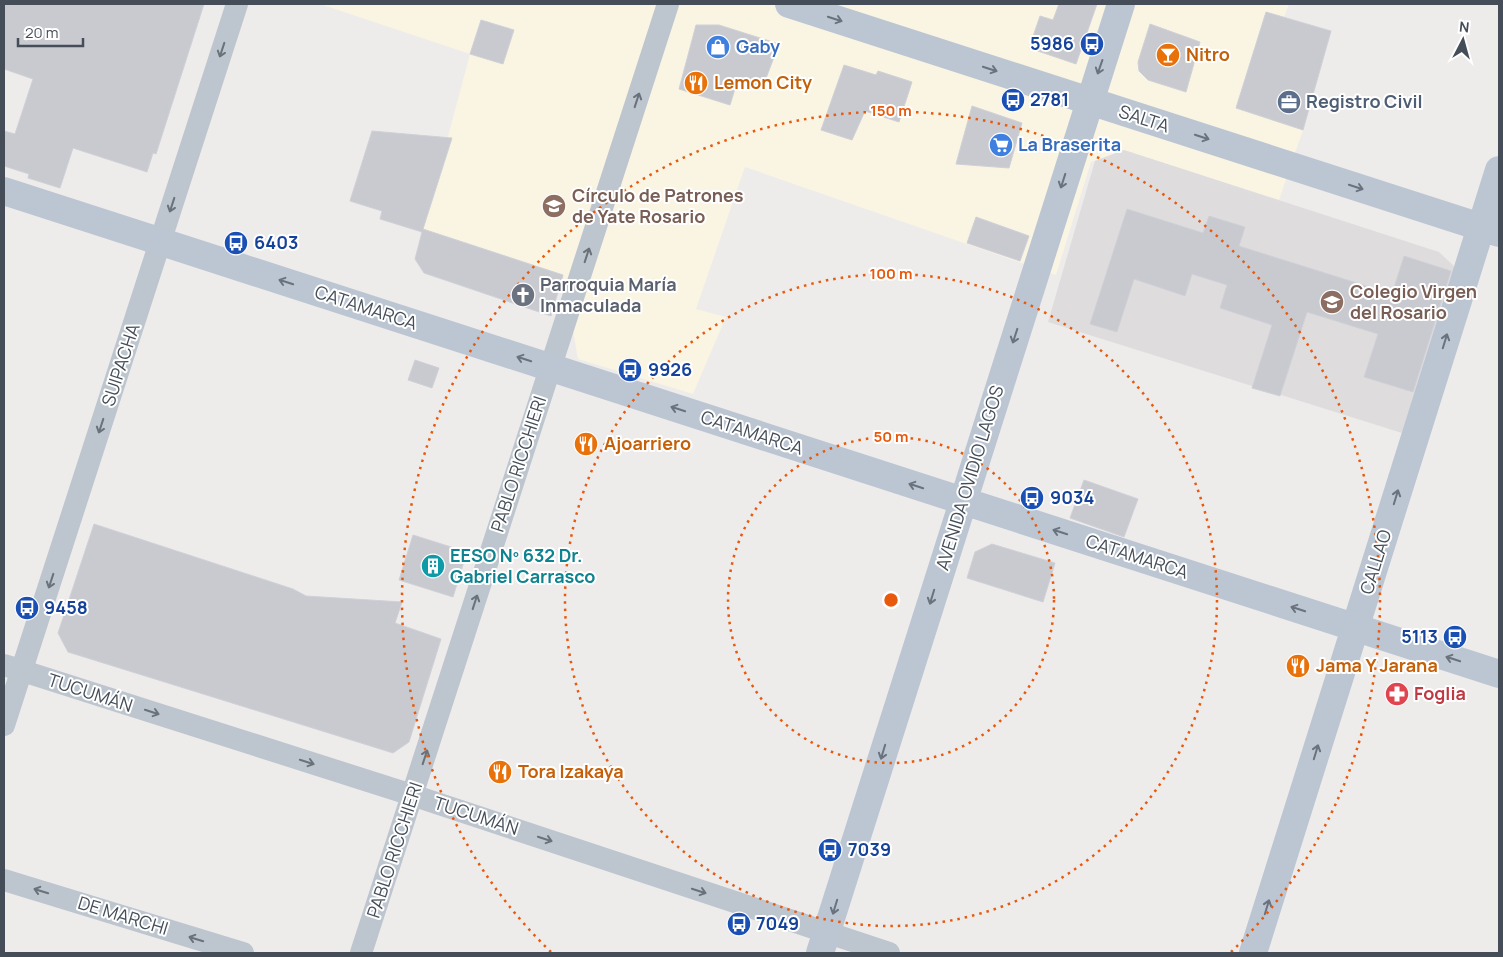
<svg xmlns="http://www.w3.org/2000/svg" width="1503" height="957" viewBox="0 0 1503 957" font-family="Manrope,sans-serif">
<rect width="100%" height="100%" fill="#eeebeb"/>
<!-- commercial -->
<path fill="#faf4e3" d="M320,4H1289L1284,17L1266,12L1236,108L1303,130L1279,200L1124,150L1091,162L1056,275L745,167L696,309L726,317L693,394L578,359L563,275L438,234L420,241L470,54Z"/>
<!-- education -->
<path fill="#dfdcdd" d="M1124,150L1439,252L1455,267L1402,433L1048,322L1095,161Z"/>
<!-- building -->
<path fill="#c8cad0" stroke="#cfd1d7" d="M4,4H204L156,154L153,153L147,172L73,148L60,188L28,178L29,174L4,166V131L15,134L33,79L4,69Z
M1059,4H1097L1076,64L1029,48L1040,16L1053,20Z
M1266,12L1331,31L1303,130L1236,108Z
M481,20L514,30L503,64L470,54Z
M1150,24L1200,42L1186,92L1148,80L1139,71L1138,62Z
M696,25H719L779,44L762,89L738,79L730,105L679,89Z
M844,65L876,75L878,71L912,82L899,122L865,111L852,140L821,130Z
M972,106L1022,123L1009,168L956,164Z
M372,131L452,138L423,229L563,275L551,316L424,273L415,259L422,232L380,219L382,211L350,201Z
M1127,209L1203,233L1209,216L1245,227L1239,246L1392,294L1404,256L1451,271L1413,392L1364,377L1378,334L1307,312L1280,396L1252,388L1272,325L1220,308L1227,285L1192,274L1185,296L1134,279L1117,332L1090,324Z
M976,217L1029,236L1020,261L967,243Z
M415,360L439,368L432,388L408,380Z
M1084,480L1138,499L1124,537L1070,518Z
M94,524L293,589L306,596L402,602L395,623L441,639L409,742L393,753L68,652L58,633Z
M413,535L467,552L453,597L399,580Z
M992,544L1055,563L1043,602L967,578L975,552Z"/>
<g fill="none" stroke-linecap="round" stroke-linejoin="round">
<!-- minor -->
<path stroke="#bdc5ce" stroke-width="22" d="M4,665L412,795L889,953
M4,725L237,4
M4,880L243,953
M361,953L668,4"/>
<!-- secondary -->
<path stroke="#bcc6d2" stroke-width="28" d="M789,4L1499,233
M4,191L1499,674
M820,953L1121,4
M1253,953L1499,170"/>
</g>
<!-- one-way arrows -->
<defs><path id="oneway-shaft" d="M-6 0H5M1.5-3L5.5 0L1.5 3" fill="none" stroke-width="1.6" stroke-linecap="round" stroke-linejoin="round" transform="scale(1.25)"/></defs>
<g stroke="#69727d">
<use href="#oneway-shaft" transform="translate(835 19) rotate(18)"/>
<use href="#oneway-shaft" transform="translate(1100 67) rotate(109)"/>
<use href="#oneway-shaft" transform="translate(990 69) rotate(18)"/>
<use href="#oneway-shaft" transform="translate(1202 137) rotate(18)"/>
<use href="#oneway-shaft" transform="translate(1063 181) rotate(108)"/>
<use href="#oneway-shaft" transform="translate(1356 187) rotate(18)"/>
<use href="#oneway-shaft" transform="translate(286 282) rotate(-162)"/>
<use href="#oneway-shaft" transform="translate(1015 336) rotate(108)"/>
<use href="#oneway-shaft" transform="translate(1445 341) rotate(-73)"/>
<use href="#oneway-shaft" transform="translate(524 359) rotate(-162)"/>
<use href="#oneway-shaft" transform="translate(678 409) rotate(-162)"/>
<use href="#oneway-shaft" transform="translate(916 486) rotate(-162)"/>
<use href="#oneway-shaft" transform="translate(1396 497) rotate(-73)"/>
<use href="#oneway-shaft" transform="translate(1060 532) rotate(-162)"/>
<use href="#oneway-shaft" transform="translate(932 597) rotate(107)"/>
<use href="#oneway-shaft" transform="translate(1298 609) rotate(-162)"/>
<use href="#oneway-shaft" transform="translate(1453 659) rotate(-162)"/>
<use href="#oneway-shaft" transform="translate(883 752) rotate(107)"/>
<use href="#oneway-shaft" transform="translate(1316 752) rotate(-73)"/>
<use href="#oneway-shaft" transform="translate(835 907) rotate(107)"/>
<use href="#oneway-shaft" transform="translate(1267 907) rotate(-73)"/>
</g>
<g stroke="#69727b">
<use href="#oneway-shaft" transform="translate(222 50) rotate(108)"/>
<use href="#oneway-shaft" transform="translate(637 100) rotate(-72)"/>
<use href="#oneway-shaft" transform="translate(172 205) rotate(108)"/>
<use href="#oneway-shaft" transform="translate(587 255) rotate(-72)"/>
<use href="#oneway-shaft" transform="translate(101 426) rotate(108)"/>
<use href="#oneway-shaft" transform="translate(51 581) rotate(108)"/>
<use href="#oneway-shaft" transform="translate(475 602) rotate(-72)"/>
<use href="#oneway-shaft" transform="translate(152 712) rotate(18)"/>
<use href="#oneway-shaft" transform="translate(425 757) rotate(-72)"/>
<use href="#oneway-shaft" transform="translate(307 762) rotate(18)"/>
<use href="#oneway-shaft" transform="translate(545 839) rotate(18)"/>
<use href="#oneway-shaft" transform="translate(41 891) rotate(-163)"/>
<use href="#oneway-shaft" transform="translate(699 891) rotate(18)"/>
<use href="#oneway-shaft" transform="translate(196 939) rotate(-163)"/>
</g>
<!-- distance rings -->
<g fill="none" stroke="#e8590c" stroke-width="2.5" stroke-dasharray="2.5 5">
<circle cx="891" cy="600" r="163"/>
<circle cx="891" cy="600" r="326"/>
<path d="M551 952A489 489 0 1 1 1231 952"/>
</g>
<!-- icons -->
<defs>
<g id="bus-disc" transform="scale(1.25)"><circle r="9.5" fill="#1a4fb4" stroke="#fff"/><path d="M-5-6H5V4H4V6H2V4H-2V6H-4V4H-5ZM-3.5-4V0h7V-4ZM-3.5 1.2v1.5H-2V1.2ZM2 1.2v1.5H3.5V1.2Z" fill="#fff"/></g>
<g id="shop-disc" transform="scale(1.25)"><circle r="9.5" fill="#3f7fe0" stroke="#fff"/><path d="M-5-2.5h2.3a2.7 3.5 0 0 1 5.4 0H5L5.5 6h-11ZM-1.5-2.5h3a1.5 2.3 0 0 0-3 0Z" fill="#fff"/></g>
<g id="bar-disc" transform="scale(1.25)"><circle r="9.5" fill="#e8710a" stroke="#fff"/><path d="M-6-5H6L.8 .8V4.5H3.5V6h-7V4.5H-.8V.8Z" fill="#fff"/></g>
<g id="restaurant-disc" transform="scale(1.25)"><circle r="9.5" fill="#e8710a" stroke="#fff"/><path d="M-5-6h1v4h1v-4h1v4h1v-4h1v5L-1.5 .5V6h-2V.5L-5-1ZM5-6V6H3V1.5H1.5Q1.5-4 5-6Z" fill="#fff"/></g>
<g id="office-disc" transform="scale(1.25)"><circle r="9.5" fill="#5c6f8a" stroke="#fff"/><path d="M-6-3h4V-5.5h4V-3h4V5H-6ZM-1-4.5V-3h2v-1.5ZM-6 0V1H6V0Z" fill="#fff"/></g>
<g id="supermarket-disc" transform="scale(1.25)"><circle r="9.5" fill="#3f7fe0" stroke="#fff"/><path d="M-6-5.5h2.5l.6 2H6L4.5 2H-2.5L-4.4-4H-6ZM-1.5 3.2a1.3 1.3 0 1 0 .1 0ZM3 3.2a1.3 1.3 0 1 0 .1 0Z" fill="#fff"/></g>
<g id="university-disc" transform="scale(1.25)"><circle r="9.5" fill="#8d6e63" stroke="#fff"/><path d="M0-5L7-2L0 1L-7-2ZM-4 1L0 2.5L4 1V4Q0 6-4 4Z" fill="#fff"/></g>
<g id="church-disc" transform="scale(1.25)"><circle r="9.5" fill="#6b7280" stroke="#fff"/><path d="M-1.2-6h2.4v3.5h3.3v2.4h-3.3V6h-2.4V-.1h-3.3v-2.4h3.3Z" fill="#fff"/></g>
<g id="building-disc" transform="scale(1.25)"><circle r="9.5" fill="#0f9aa8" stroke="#fff"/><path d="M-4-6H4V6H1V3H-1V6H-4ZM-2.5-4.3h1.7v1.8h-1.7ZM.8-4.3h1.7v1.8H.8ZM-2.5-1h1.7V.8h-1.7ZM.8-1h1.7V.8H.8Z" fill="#fff"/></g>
<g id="pharmacy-disc" transform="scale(1.25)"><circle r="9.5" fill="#e0444e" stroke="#fff"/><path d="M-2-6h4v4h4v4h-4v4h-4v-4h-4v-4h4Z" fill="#fff"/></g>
</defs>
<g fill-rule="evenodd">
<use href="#bus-disc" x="1092" y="44"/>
<use href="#shop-disc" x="718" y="47"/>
<use href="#bar-disc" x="1168" y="55"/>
<use href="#restaurant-disc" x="696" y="83"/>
<use href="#bus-disc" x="1013" y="100"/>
<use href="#office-disc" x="1289" y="102"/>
<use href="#supermarket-disc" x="1001" y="145"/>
<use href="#university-disc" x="554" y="206"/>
<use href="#bus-disc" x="236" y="243"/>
<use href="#church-disc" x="523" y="295"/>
<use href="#university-disc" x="1332" y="302"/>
<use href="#bus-disc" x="630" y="370"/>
<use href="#restaurant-disc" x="586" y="444"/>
<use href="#bus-disc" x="1032" y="498"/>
<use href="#building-disc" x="433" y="566"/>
<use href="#bus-disc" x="27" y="608"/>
<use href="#bus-disc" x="1455" y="637"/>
<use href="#restaurant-disc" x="1298" y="666"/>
<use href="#pharmacy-disc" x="1397" y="694"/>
<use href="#restaurant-disc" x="500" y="772"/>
<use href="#bus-disc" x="830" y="850"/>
<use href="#bus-disc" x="739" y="924"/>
</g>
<g text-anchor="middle" stroke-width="4" stroke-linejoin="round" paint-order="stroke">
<!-- transit labels -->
<g font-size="18" font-weight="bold" fill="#164399" stroke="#fff" text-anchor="start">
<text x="1074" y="50" text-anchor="end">5986</text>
<text x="1030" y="106">2781</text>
<text x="254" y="249">6403</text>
<text x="648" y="376">9926</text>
<text x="1050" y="504">9034</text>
<text x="44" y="614">9458</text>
<text x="1438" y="643" text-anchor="end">5113</text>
<text x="848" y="856">7039</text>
<text x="756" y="930">7049</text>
</g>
<!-- shop labels -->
<g font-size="18" font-weight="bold" fill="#366cbe" stroke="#fff" text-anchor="start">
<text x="736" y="53">Gaby</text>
<text x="1018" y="151">La Braserita</text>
</g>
<!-- food labels -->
<g font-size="18" font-weight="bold" fill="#c56008" stroke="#fff" text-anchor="start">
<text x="1186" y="61">Nitro</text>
<text x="714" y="89">Lemon City</text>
<text x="604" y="450">Ajoarriero</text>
<text x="1316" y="672">Jama Y Jarana</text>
<text x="518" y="778">Tora Izakaya</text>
</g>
<!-- service labels -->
<g font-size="18" font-weight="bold" fill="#4e5e75" stroke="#fff" text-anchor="start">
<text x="1306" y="108">Registro Civil</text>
</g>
<!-- street labels -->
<g font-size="18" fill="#454e58" stroke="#fff">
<text transform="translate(1144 119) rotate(18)" y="6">SALTA</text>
<text transform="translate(366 308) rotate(18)" y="6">CATAMARCA</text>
<text transform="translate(121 365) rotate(-72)" y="6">SUIPACHA</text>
<text transform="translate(752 433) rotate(18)" y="6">CATAMARCA</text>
<text transform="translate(519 464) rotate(-72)" y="6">PABLO RICCHIERI</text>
<text transform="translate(970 478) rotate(-73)" y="6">AVENIDA OVIDIO LAGOS</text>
<text transform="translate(1137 557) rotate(18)" y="6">CATAMARCA</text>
<text transform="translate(1376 562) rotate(-73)" y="6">CALLAO</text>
<text transform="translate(90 693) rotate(18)" y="6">TUCUMÁN</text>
<text transform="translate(476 816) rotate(18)" y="6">TUCUMÁN</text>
<text transform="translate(395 850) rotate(-72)" y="6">PABLO RICCHIERI</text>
<text transform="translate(123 916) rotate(17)" y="6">DE MARCHI</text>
</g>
<!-- education labels -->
<g font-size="18" font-weight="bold" fill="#785e54" stroke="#fff" text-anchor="start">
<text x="572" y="202">Círculo de Patrones<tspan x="572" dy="21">de Yate Rosario</tspan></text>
<text x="1350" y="298">Colegio Virgen<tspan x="1350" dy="21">del Rosario</tspan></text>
</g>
<!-- worship labels -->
<g font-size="18" font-weight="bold" fill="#5b616d" stroke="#fff" text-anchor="start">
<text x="540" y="291">Parroquia María<tspan x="540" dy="21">Inmaculada</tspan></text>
</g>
<!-- culture labels -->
<g font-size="18" font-weight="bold" fill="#0d838f" stroke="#fff" text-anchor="start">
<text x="450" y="562">EESO Nº 632 Dr.<tspan x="450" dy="21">Gabriel Carrasco</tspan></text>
</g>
<!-- health labels -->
<g font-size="18" font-weight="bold" fill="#be3a42" stroke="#fff" text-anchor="start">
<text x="1414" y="700">Foglia</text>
</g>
</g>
<circle cx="891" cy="600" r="8" fill="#e8590c" stroke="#fff" stroke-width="2.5"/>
<g font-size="15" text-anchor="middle" font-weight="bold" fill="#e8590c" stroke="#fff" stroke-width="4" stroke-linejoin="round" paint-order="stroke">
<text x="891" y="116">150 m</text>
<text x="891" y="279">100 m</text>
<text x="891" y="442">50 m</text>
</g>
<!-- border -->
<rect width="1503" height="957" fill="none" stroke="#454e58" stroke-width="10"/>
<!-- north arrow -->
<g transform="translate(1463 40) rotate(6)" stroke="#ffffff" stroke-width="4" paint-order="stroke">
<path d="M0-4L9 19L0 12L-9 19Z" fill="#454e58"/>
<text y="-8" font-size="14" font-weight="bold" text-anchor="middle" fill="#454e58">N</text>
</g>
<!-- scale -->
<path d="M18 38v8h65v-8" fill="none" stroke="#454e58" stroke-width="2.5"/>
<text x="25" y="38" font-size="15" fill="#454e58" stroke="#ffffff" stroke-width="4" paint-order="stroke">20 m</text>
</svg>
